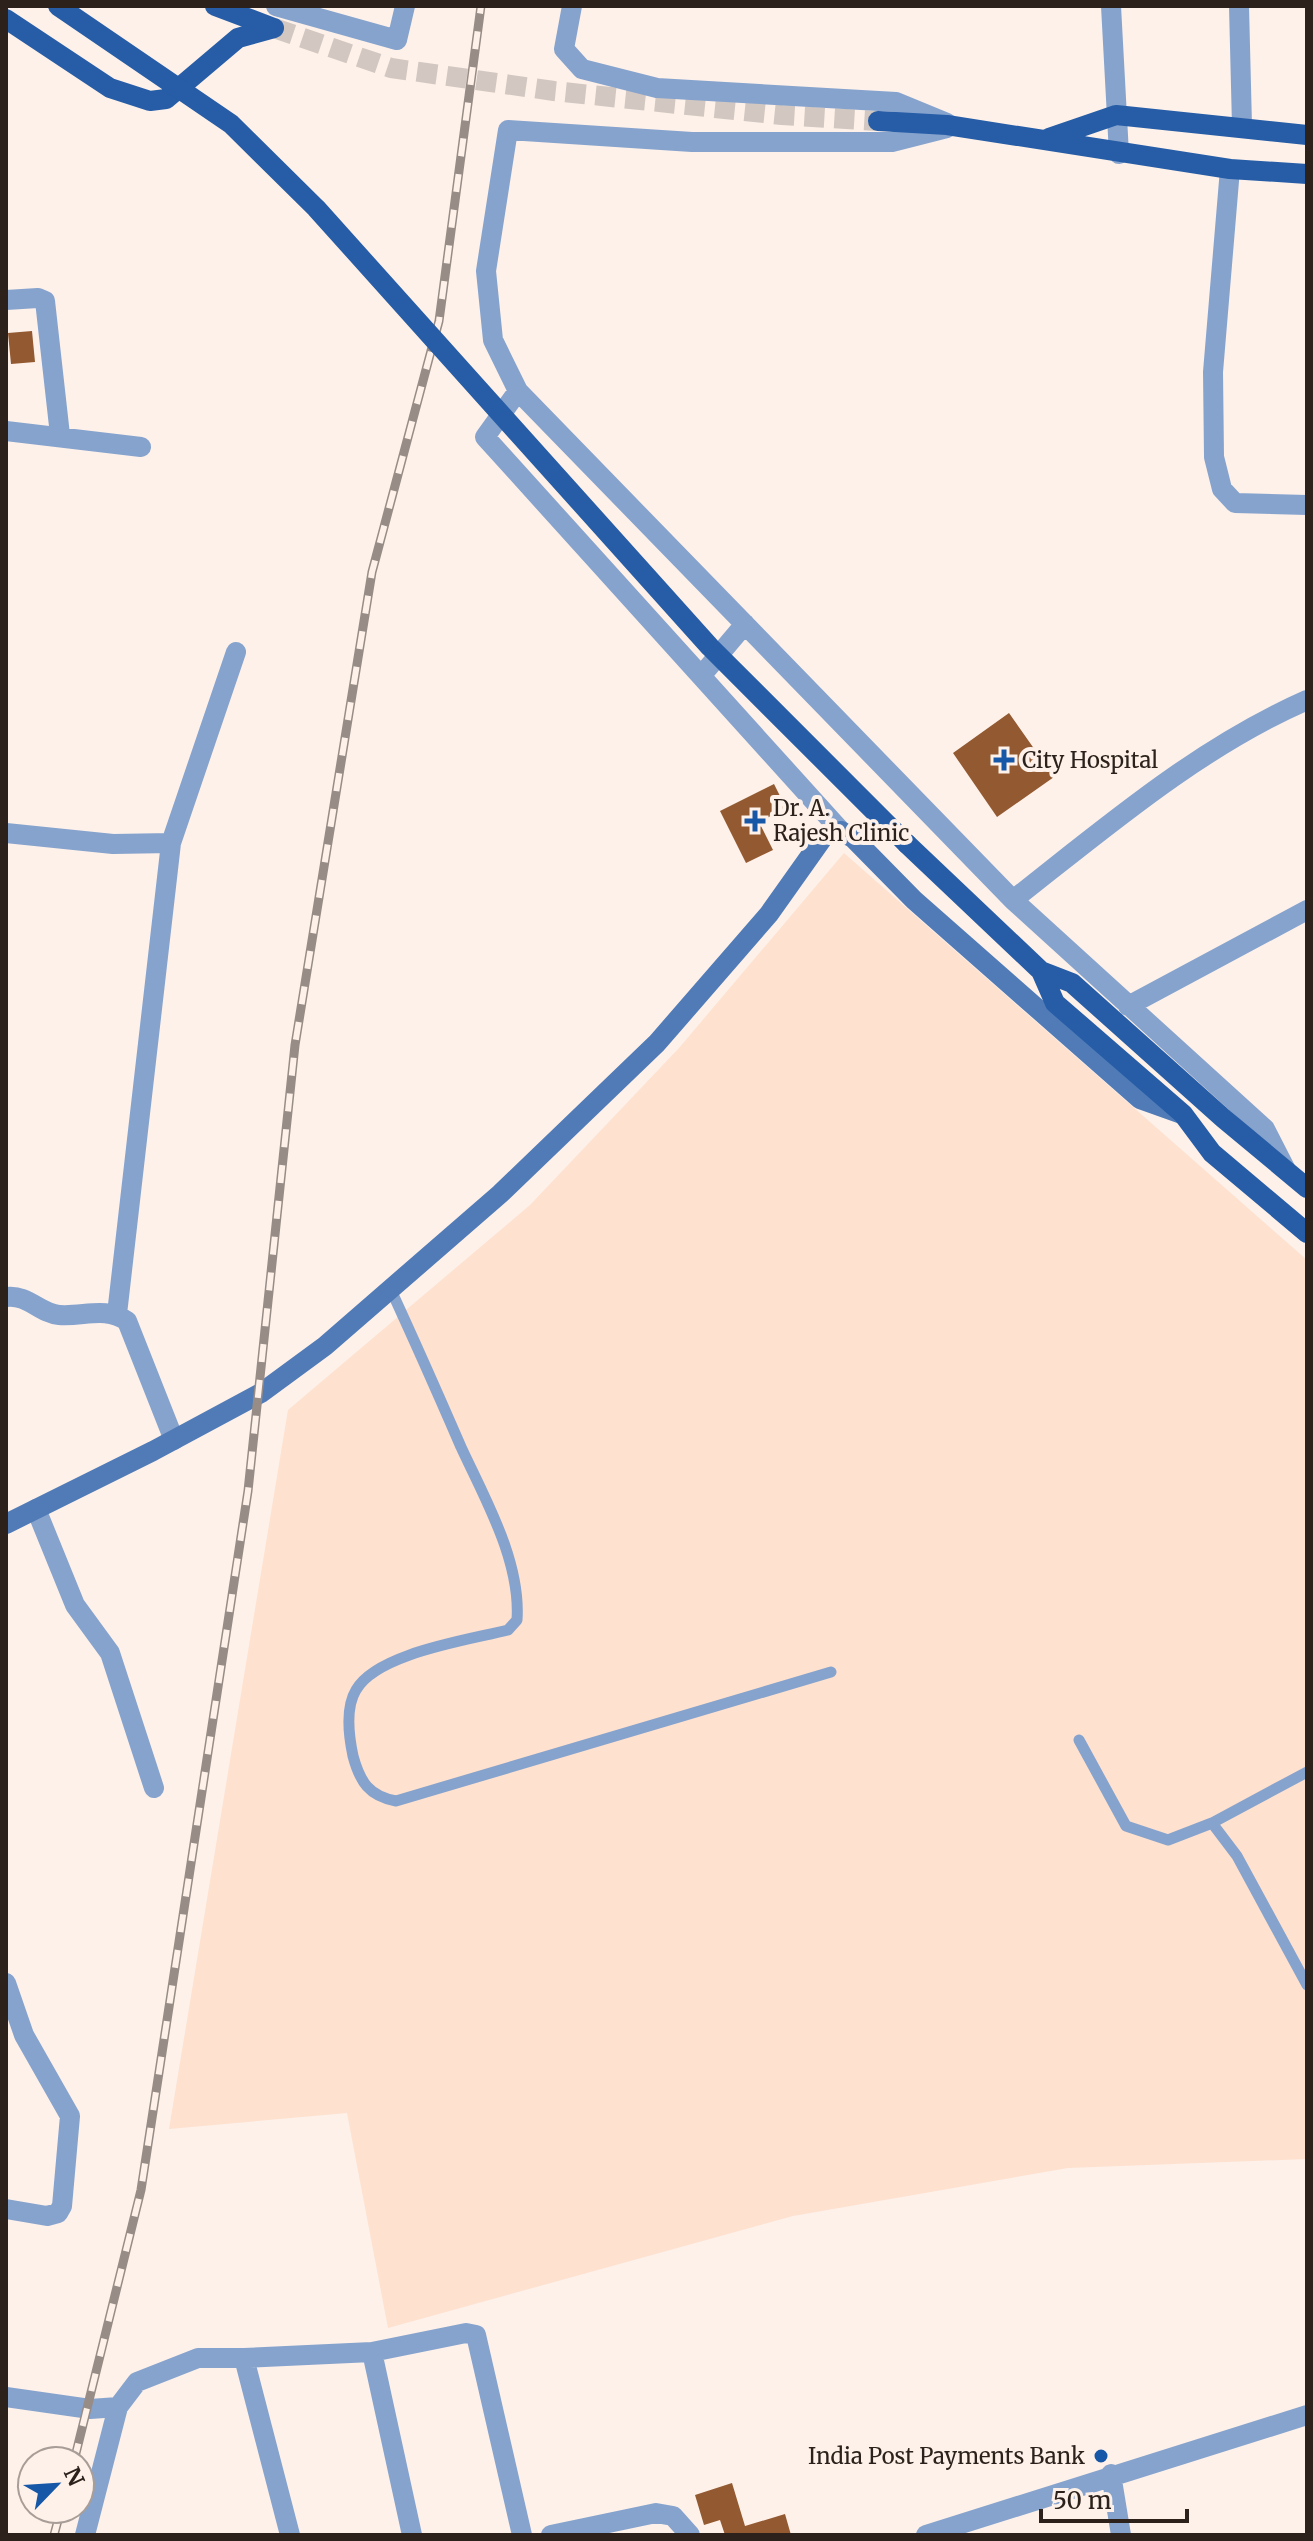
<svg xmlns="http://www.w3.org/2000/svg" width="1313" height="2541" viewBox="0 0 1313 2541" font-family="Merriweather,serif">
<rect width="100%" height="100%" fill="#fdf1ea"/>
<!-- built -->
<path fill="#fee1cf" d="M844,853L1307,1260V2159L1068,2168L793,2216L388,2328L347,2113L169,2129L288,1410L530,1205L679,1048Z"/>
<!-- building -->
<path fill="#935931" d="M32,331L35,362L11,364L8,333Z
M1009,713L1054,777L997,817L953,753Z
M774,784L786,808L759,822L773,850L746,863L720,811Z
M732,2483L745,2526L785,2514L791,2535H725L720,2520L704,2525L695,2495Z"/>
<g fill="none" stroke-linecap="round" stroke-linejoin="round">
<!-- primary-tunnel -->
<path stroke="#d3c8c1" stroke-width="20" stroke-dasharray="20 10" stroke-linecap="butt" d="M274,28L391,68L554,91L782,115L878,121"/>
<!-- lane -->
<path stroke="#86a3cd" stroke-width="11" d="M391,1290C415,1342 438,1394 461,1447C485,1499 521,1561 517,1620L508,1630C469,1640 377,1653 356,1690C345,1708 349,1737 353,1756C360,1782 369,1796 396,1801L831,1672
M1079,1740L1126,1826L1168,1840L1212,1823L1237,1856L1307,1985
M1212,1823L1307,1772"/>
<!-- street -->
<path stroke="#86a3cd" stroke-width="20" d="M276,6L397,40L405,6
M572,6L564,49L582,69L657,88L896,102L947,123
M1111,6L1119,154
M1239,6L1242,126
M1230,169L1213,372L1214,457L1222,489L1235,503L1307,505
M6,300L38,298L45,301L60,435
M518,391L493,340L486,271L508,130L692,142H892L947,128
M6,431L141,447
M701,676L745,624
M841,831L485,437L518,391L1013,900
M6,833L113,844L171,843
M1128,1006L1307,910
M1286,1170L1265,1129L1013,900C1106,827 1198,748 1307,700
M6,1297C28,1294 39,1313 59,1315C84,1317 105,1306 127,1321L174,1440
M117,1314L171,843L236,652
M36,1509L75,1605L110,1653L154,1788
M6,1983L24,2035L70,2116L62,2206L58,2213L47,2216L6,2209
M372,2352L412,2535
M244,2358L372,2352L466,2333L476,2335L522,2535
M6,2397L90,2409L118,2407L137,2382L198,2358H244L290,2535
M1111,2474L1121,2535
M85,2535L118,2407
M551,2535L656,2513L673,2516L690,2535
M926,2535L1307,2415"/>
<!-- secondary -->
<path stroke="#507bb7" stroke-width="20" d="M6,1524L153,1451L261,1393L325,1346L500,1194L657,1043L769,914L825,835L841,831L853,838L914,900L1140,1099L1182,1114"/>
<!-- primary -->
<path stroke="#265da6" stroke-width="20" d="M215,6L274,28
M6,19L110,88L150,101L166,99L238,38L274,28
M878,121L947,125L1230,169L1307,174
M1049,138L1116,115L1307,135
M907,844L1041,971L1055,1003L1183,1114L1212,1153L1307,1233
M1041,971L1072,983L1223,1118L1307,1188"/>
<!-- rail casing -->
<g stroke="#988d86" stroke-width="9">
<path id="rail" d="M74,2461L141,2190L248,1491L295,1045L372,572L439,321L481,6
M54,2535L61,2509"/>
</g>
<!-- rail -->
<use href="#rail" stroke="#fdf1ea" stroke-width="6" stroke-dasharray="18" stroke-linecap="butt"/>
<!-- primary-bridge -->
<path stroke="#265da6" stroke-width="20" d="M58,6L231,124L316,208L710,647L907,844"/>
</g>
<!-- markers -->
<g fill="#1757a7" stroke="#fdf1ea" stroke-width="3">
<path d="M1000 748h8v8h8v8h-8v8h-8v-8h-8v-8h8z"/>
<path d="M751 809h8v8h8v8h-8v8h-8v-8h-8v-8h8z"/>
<circle cx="1101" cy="2456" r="8"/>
</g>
<g text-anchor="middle" stroke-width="8" stroke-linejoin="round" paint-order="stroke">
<!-- poi labels -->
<g font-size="22" fill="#2c221b" stroke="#fdf1ea" text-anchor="start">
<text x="1022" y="768">City Hospital</text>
<text x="773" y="816">Dr. A.<tspan x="773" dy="25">Rajesh Clinic</tspan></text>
<text x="1085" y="2464" text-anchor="end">India Post Payments Bank</text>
</g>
</g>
<!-- border -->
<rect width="1313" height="2541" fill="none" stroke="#2c221b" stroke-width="16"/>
<!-- north arrow -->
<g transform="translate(56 2485) rotate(65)"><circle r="38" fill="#fdf1ea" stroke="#a99e97" stroke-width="2"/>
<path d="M0-6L14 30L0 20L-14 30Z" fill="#1757a7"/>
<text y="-12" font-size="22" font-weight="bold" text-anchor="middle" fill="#2c221b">N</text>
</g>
<!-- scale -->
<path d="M1041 2509v12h146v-12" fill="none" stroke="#2c221b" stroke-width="4"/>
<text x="1053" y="2509" font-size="24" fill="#2c221b" stroke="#fdf1ea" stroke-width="6" paint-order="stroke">50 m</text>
</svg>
